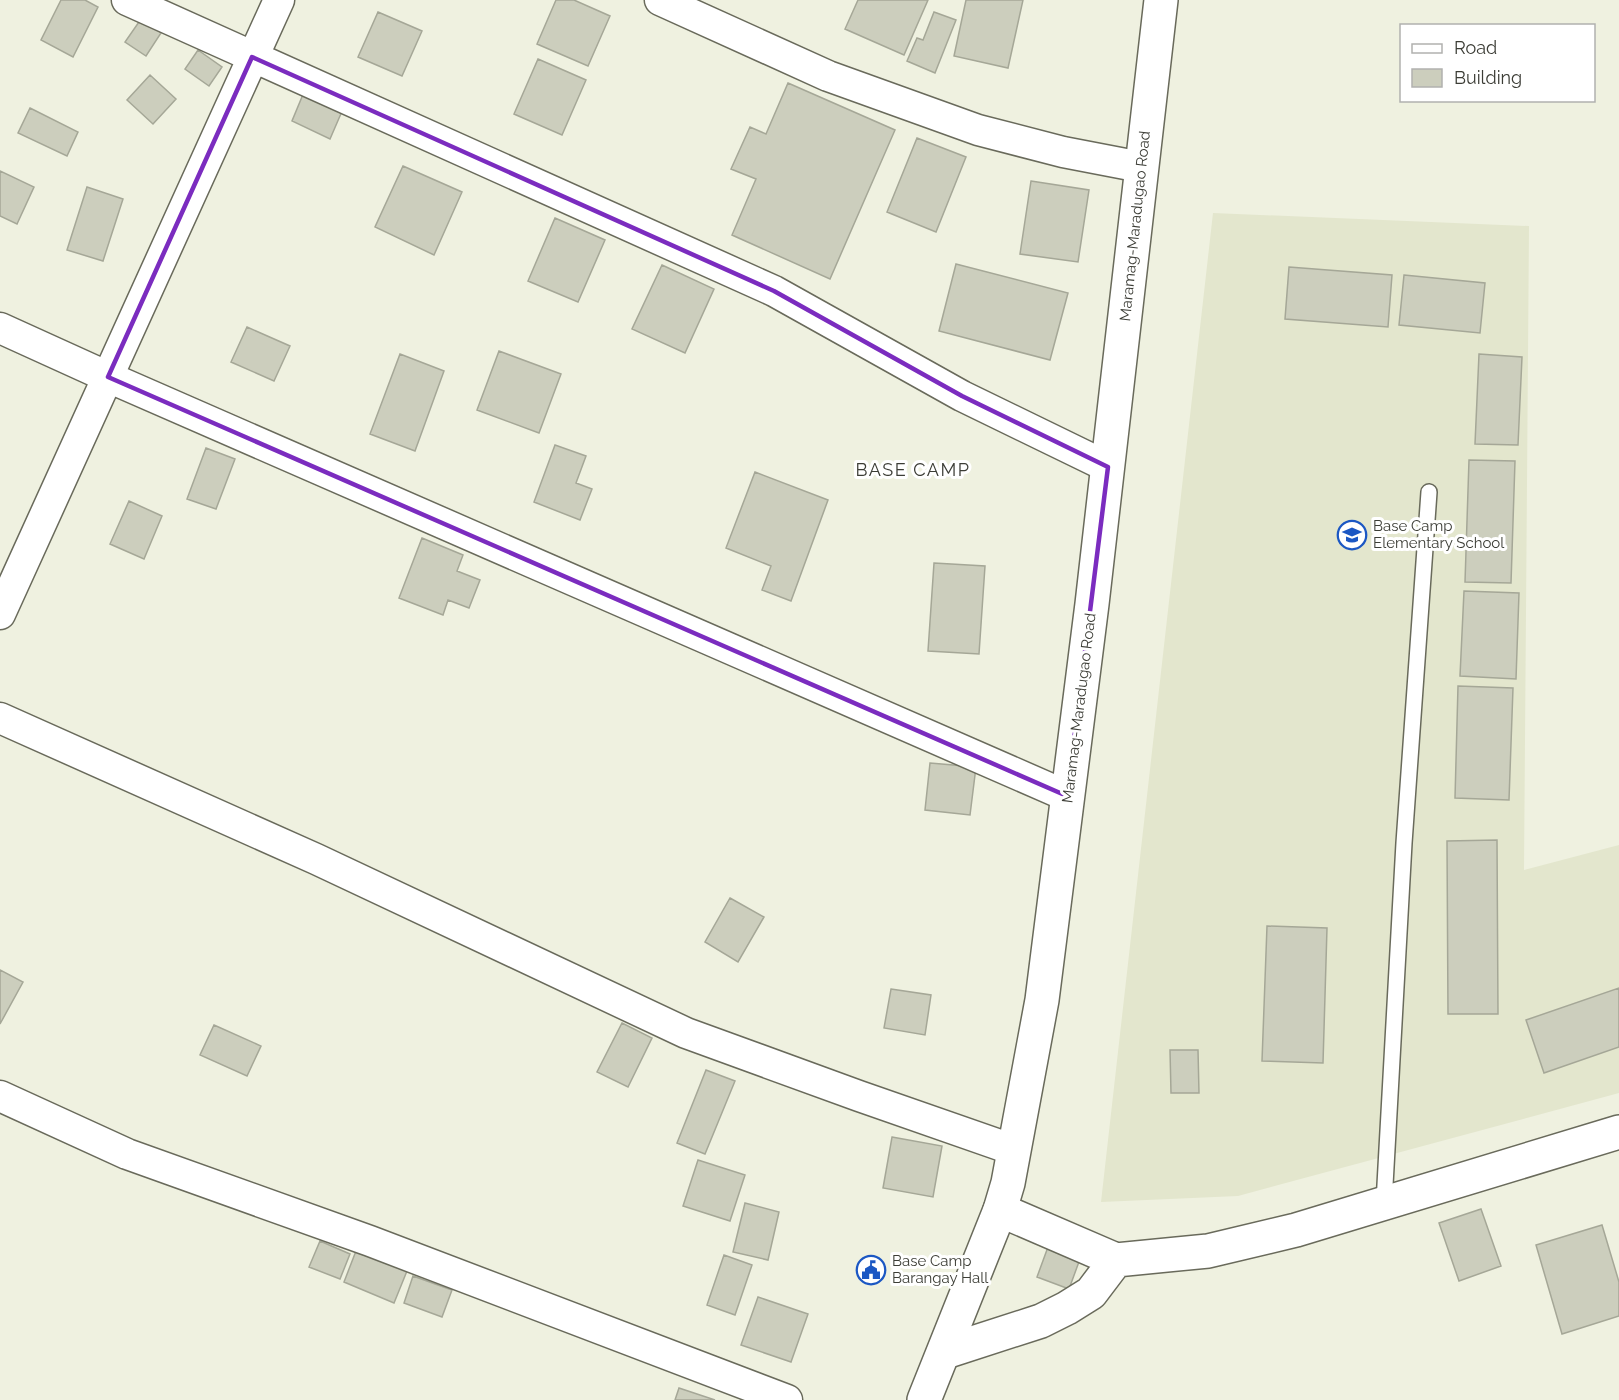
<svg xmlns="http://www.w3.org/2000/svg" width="1619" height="1400" viewBox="0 0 1619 1400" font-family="Raleway,sans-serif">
<rect width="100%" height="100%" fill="#eff1e0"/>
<!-- built -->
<path fill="#e3e6cd" d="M1213,213L1529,226L1524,870L1619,845V1093L1238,1196L1101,1202Z"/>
<!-- building -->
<path fill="#cccebd" stroke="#a5a797" stroke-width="1.5" d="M61,0H85L98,7L73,57L41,40Z
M556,0H574L610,16L588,66L537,44Z
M858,0H928L904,55L845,29Z
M966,0H1023L1008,68L954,56Z
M378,12L422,31L402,76L358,57Z
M934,12L956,20L935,73L907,61L917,38L923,40Z
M141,19L161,33L146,56L125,42Z
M198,50L222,67L209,86L185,69Z
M538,59L586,80L562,135L514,114Z
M150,75L176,99L153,124L127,100Z
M788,83L895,130L830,279L732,235L756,179L731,169L750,127L766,134Z
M304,92L343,109L330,139L292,121Z
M30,108L78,132L67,156L18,133Z
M917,138L966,157L936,232L887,212Z
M403,166L462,192L434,255L375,227Z
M0,171L34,187L17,224L0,216Z
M1031,181L1089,190L1078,262L1020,254Z
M87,187L123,199L103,261L67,250Z
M555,218L605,240L578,302L528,281Z
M956,264L1068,293L1050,360L939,331Z
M662,265L714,289L685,353L632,329Z
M1289,267L1392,275L1388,327L1285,319Z
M1404,275L1485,283L1480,333L1399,325Z
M247,327L290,346L274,381L231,362Z
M499,351L561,374L539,433L477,410Z
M400,354L444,371L415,451L370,434Z
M1479,354L1522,357L1518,445L1475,444Z
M555,445L586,456L576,483L592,489L580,520L534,502Z
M206,448L235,459L216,509L187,499Z
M1469,460L1515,461L1511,583L1465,582Z
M755,472L828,500L791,601L762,590L771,566L726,548Z
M129,501L162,516L144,559L110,544Z
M422,538L463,555L457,571L480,580L469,608L448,600L443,615L399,598Z
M934,563L985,566L979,654L928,651Z
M1464,591L1519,593L1516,679L1460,676Z
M1458,686L1513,688L1509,800L1455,798Z
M930,763L976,767L970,815L925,810Z
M1497,840L1498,1014H1448L1447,841Z
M730,898L764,917L738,962L705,942Z
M1267,926L1327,928L1323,1063L1262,1061Z
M0,970L23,982L0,1024Z
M1619,988V1047L1544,1073L1526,1020Z
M891,989L931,995L925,1035L884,1028Z
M622,1023L652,1038L628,1087L597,1072Z
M214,1025L261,1046L247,1076L200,1055Z
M1170,1050H1198L1199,1093H1171Z
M706,1070L735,1081L705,1154L677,1143Z
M892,1137L942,1146L933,1197L883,1188Z
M698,1160L745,1175L730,1221L683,1206Z
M745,1203L779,1212L768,1260L733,1252Z
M1481,1209L1501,1266L1459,1281L1439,1223Z
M1602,1225L1619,1282V1316L1562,1334L1536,1245Z
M320,1241L350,1254L340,1279L309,1267Z
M1048,1247L1080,1259L1069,1289L1037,1277Z
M356,1251L407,1271L394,1303L344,1282Z
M724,1255L752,1265L735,1315L707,1305Z
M413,1276L452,1290L442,1317L404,1303Z
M758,1297L808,1314L791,1362L741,1345Z
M679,1388L715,1400H675Z"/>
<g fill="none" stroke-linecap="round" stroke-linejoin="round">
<!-- lane casing -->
<g stroke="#696a5b" stroke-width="18">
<path id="lane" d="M1384,1203L1404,843L1429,492"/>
</g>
<!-- street casing -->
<g stroke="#696a5b" stroke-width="33">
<path id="street" d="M127,0L774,291L962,396L1108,467
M660,0L828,76L978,130L1063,152L1141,167
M0,328L108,377L1067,796
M0,614L279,0
M0,718L316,859L686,1033L859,1096L1014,1150
M0,1096L127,1154L370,1241L787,1400"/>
</g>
<!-- secondary casing -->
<g stroke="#696a5b" stroke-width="36">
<path id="secondary" d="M1000,1210L1116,1260L1208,1251L1296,1230L1619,1132
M945,1352L1041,1321L1067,1308L1091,1293L1116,1260"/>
</g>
<!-- primary casing -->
<g stroke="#696a5b" stroke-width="36">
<path id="primary" d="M924,1400L1000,1210L1008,1183L1042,1000L1092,604L1161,0"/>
</g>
<!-- lane -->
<use href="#lane" stroke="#fff" stroke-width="15"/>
<!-- street -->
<use href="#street" stroke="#fff" stroke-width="30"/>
<!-- secondary -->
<use href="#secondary" stroke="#fff" stroke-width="33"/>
<!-- primary -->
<use href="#primary" stroke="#fff" stroke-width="33"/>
</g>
<!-- marked area -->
<path fill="none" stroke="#7b2cbf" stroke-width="4.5" stroke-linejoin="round" d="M252,57L774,291L962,396L1108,467L1067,796L108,377Z"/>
<!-- icons -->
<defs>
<g id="school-ring" transform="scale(1.5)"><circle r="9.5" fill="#fff" stroke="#1b57c3" stroke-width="1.5"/><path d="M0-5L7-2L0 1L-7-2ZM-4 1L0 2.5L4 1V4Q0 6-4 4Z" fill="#1b57c3"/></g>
<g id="civic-ring" transform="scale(1.5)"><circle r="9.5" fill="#fff" stroke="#1b57c3" stroke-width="1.5"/><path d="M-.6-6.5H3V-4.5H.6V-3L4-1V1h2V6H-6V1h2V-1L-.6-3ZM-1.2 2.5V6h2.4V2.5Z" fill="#1b57c3"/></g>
</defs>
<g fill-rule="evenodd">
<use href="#school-ring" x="1352" y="535"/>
<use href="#civic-ring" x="871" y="1270"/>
</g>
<g text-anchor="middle" stroke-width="6" stroke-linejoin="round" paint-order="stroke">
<!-- street labels -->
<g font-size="15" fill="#3c3d36" stroke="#fff">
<text transform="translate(1135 226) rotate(-84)" y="5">Maramag-Maradugao Road</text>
<text transform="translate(1079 708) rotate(-83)" y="5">Maramag-Maradugao Road</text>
</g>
<!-- poi labels -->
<g font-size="15" fill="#3c3d36" stroke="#fff" text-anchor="start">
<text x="1373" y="531">Base Camp<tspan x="1373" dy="17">Elementary School</tspan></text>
<text x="892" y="1266">Base Camp<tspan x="892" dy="17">Barangay Hall</tspan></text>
</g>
<!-- quarter labels -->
<g font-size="18" letter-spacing="1.5" fill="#3c3d36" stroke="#fff">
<text x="913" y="476">BASE CAMP</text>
</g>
</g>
<!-- legend -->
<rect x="1400" y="24" width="195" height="78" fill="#ffffff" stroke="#b1b1af" stroke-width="1.5"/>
<rect x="1412" y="44" width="30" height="9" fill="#ffffff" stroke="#b1b1af" stroke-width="1.5"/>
<text x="1454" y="54" font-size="18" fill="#3c3d36">Road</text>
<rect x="1412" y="69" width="30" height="18" fill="#cccebd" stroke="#b1b1af" stroke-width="1.5"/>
<text x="1454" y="84" font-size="18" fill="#3c3d36">Building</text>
</svg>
